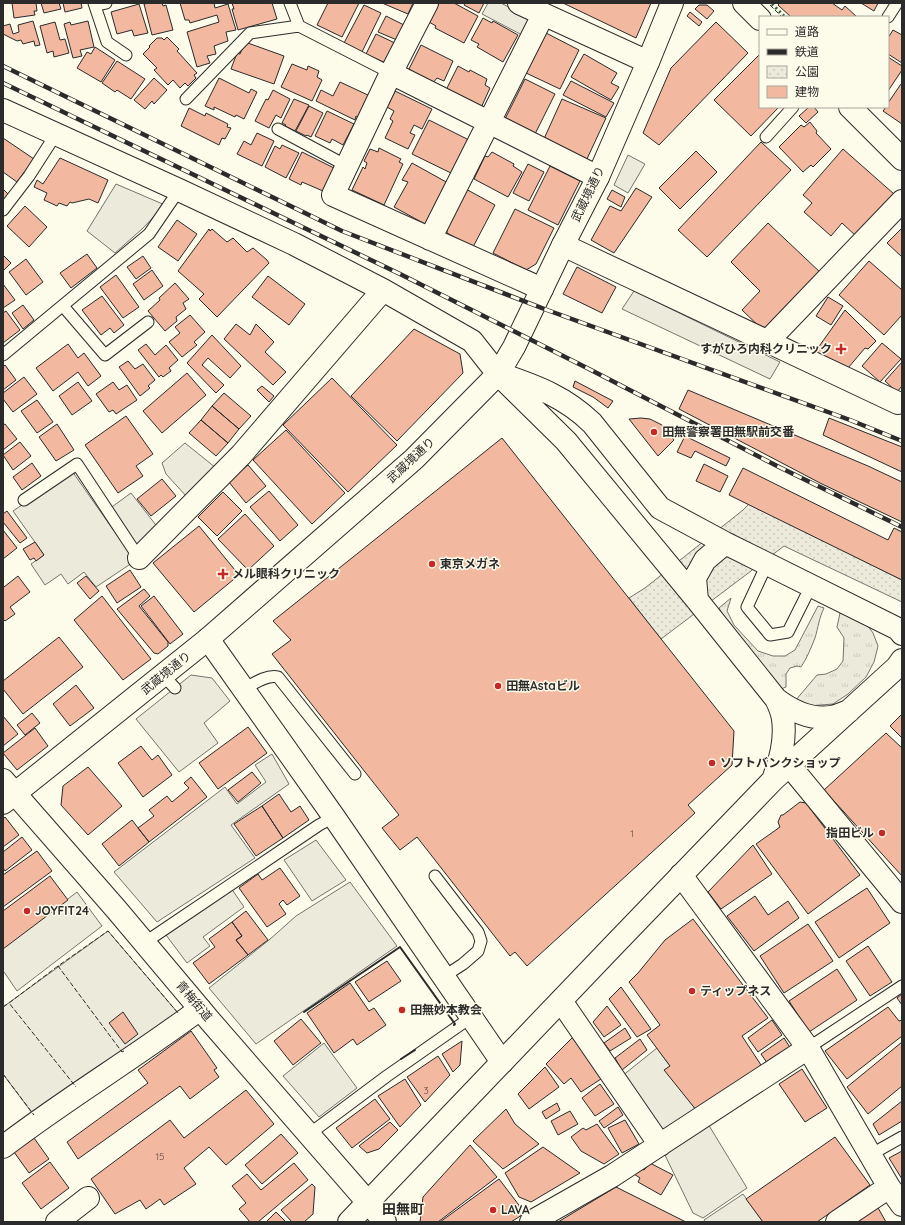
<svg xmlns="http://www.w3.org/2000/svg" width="905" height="1225" viewBox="0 0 905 1225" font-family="Quicksand,'Noto Sans JP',sans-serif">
<defs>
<pattern id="grass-tufts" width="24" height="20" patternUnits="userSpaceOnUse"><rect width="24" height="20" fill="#ecebdb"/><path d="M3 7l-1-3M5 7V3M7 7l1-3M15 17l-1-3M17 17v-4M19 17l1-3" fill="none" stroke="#cbcabc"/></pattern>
<pattern id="park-dots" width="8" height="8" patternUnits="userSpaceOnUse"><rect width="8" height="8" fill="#ecebdb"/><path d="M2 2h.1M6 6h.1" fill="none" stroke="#cbcabc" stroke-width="1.8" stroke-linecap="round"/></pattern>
</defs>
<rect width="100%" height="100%" fill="#fdfbea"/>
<!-- grass -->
<path fill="url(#grass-tufts)" stroke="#74746e" d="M731,598L727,611L734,625L758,651L773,656H785L795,650L818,606L824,608C819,618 818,628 815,638C811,648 807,658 801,667L797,666L790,668L786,674V687L781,689L724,617L719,608Z
M840,613L865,622L873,633L878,646L874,662L866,677L848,694L833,704L809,706L795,701L817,675L826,674L837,669L843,661L844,638L837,627Z"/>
<!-- park -->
<path fill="url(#park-dots)" stroke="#74746e" d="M749,504L902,580V602L784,546L661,639L629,598L645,588L743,510Z"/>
<!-- parking -->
<path fill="#eceadb" stroke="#74746e" d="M488,3H501L527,17L530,24L524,36L482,14Z
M628,155L645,164L628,193L614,185Z
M116,184L165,205L142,229L115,253L87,231Z
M634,291L780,362L770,379L622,309Z
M185,443L216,468L187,497L166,474L162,463Z
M72,471L135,561L96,587L84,572L68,584L61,574L45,585L31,564L44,555L13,511Z
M131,493L159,529L137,546L109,509Z
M191,675L212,678L230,701L204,723L218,743L179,772L136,719Z
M272,754L289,784L231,825L255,858L157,922L114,872L225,787L237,804L266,782L255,765Z
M316,840L346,880L312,901L284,860Z
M350,882L397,946L256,1044L209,988L269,940L296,916Z
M231,888L244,907L203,937L210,946L187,963L166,935Z
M77,892L102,926L17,991L4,972H3V948Z
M108,931L178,1013L35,1117L3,1074V1007Z
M324,1043L357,1088L319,1117L283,1076Z
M657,1048L670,1066L665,1070L697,1111L659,1132L622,1076Z
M708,1124L747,1188L703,1218L693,1213L663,1151Z
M743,1194L763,1222H705L704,1220Z"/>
<!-- building -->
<path fill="#f2b8a0" stroke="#2b2b2b" d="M12,3H36L37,11H34L35,15L14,18Z
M41,3H59L61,9L44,13Z
M63,3H81L82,8L65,12Z
M150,3H162L163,6L166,5L173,30L152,35L144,4Z
M180,3H214L215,8L228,4L236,30L226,32L228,41L214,46L216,54L207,56L210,63L197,67L187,32L219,22L217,15L190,23L189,20H185Z
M232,3H272L277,19L238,30L232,9H234Z
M328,3H359L342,37L317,25Z
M382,3H413L408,14Z
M439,3H454L478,16L464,43L435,28L436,26L429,22Z
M465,3H484L479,13L464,5Z
M563,3H651L636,38Z
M780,3H832L842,10L845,6L857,17H791L778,5Z
M861,3H878L874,11Z
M139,4L148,33L134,36L132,30L117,34L111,12Z
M364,5L381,13L362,52L344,43Z
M699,5H707L714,11L707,19L695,9Z
M690,12L702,22L699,26L687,16Z
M386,16L404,25L397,40L378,32Z
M483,18L492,23L493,21L518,35L503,62L477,47L479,44L471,40Z
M33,21L40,45L35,46L34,41L23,44L21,40L17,41L3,34V26L10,24L13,34L19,32L18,25Z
M88,21L94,47L80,50L82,56L73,58L64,24L70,22L71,25Z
M55,22L60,40L65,39L69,53L54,57L53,51L47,53L40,26Z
M716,22L748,53L659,145L643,133L671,68Z
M893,30L902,35V63L888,54V38Z
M546,33L579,50L560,89L526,73Z
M376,34L397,44L388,64L366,54Z
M167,37L179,49L177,51L197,73L194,75L196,78L188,86L185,83L180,88L173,80L168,85L154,70L157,68L143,54L150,47L149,46L157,38H162L164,40Z
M245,42L284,56L274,84L231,69L237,53L240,54Z
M421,45L453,61L444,81L437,78L432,84L409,69Z
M95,47L115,60L101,82L77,68L87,52L91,54Z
M584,54L617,73L611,83L619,87L611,100L571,77Z
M759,55L760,56V107H779L751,136L714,100Z
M888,57L902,66V70L888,91Z
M117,61L145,79L131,99L117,90L115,92L102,83Z
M292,64L307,70L308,66L319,71L317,77L322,80L312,101L281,87Z
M458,66L469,72L470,70L487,79L485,85L490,88L480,110L446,90Z
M154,78L167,90L154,104L152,101L145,109L134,100Z
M219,78L249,93L251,89L257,92L244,119L236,115L235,117L214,107V110L205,106Z
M525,79L555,94L533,138L503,123Z
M571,81L614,103L606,117L563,95Z
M340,82L370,96L360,118L356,116L355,120L316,101L321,90L333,96Z
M901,84L902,85V124L883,111L886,107H888V103Z
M273,90L290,99L281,118L276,115L269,128L255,121L266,99L268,100Z
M395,91L432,109L422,129L414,125L410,133L415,135L408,149L385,138L393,121L390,119L394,111L387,107Z
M294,99L309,105L295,131L285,126L286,125L282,123Z
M562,99L606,118L586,161L543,141Z
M309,106L323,113L311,137L307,135L306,136L296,131Z
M809,107H814L818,112L806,123L799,116Z
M189,108L205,116L206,113L228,124L227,127L231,128L225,139L222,138L219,145L181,126Z
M327,111L354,124L343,145L332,139L330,143L315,136Z
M429,120L469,140L453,174L412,154Z
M810,122L817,131L816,133L831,149L813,167L811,165L803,172L779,147L801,125L804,127Z
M257,133L274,141L262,166L237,154L244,141L251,145Z
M3,138L34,159L17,182L3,172Z
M761,142L791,170L707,257L678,230Z
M282,145L299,153L286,178L265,167L275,146L280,149Z
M379,148L401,159L399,162L403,164L384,205L352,190L363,167L365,169L367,163L364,161L370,149L378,152Z
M843,149L894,194L856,236L842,223L831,236L804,212L812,203L803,195Z
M696,151L717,172L680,209L659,188Z
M302,152L334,168L323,191L302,182L301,185L289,179Z
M492,152L514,164L513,166L522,172L508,197L474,179L485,156L488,157Z
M60,158L108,180L98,203L89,199L72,203L70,202L67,206L59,203L57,206L44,200L47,193L34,187L37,180L43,184Z
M412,163L448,183L425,224L394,207L408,182L402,180Z
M528,164L544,172L529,201L513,193Z
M550,166L580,181L558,225L528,210Z
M464,188L495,205L473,247L447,233V226Z
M636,188L652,197L614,253L591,240L610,206L621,211Z
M3,189L9,195L3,201Z
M612,190L625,197L621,207L607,199Z
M25,206L47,227L29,247L7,226Z
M515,209L554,228L536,264L526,270L493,253Z
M177,220L197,234L178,261L158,247Z
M768,223L822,274L766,333L742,310L760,291L731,262Z
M902,228V257L887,243Z
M209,229L210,231L212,229L227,242L233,238L247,252L253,248L267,260L269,263L217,317L199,299L204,294L178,271Z
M87,254L97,268L71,288L60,273Z
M3,255L11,263L3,271Z
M143,256L151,268L136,279L127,267Z
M26,259L43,282L26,295L9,272Z
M869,261L902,290V315L884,335L839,295Z
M577,267L616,287L602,313L563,294Z
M152,270L163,286L144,300L133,284Z
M116,275L139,307L123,318L100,287Z
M268,276L305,304L289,325L252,297Z
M175,283L189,299L183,303L186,309L176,317L177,321L165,331L148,311L160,300L159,298Z
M3,284L15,300L3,308Z
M102,296L124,325L114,333L110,328L101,335L82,310Z
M828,297L843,306L831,325L816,316Z
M23,305L34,320L23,329L12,313Z
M845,310L876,341L868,349L865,348L848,368L815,352Z
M6,311L20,330L3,343V313Z
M190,315L205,332L194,342L197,345L182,357L169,342L180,333L175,327Z
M236,324L250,335L256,324L274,342L265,352L286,372L273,385L224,339Z
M414,329L460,354L463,373L397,441L351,396Z
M212,335L241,366L230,378L208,358L202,365L224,385L216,393L187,363Z
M882,343L901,359L880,382L862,366Z
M68,344L78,358L84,353L101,376L88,386L78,372L53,391L36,368Z
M146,344L155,355L166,345L178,360L169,368L171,371L163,377L161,375L159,377L138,350Z
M128,361L135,369L143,364L155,380L148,386L150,388L140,396L119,367Z
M902,362V386L897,392L885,381Z
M5,365L16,380L3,390V367Z
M187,373L206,395L162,433L143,411Z
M24,377L37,394L13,412L3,399V393Z
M332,378L397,445L348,492L283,425Z
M575,381L613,401L608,408L593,397L573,387Z
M78,382L92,401L72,415L59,396Z
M113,382L119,390L127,385L137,400L116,414L113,410L109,412L96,394Z
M262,386L274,396L269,402L257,390Z
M688,390L868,466L902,482V522L822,484L679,409Z
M224,393L251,416L239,429L212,406Z
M37,400L53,422L37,433L21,411Z
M212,406L239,429L228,443L201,420Z
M126,416L153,454L136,466L143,476L118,493L85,445Z
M641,418L650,419L662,425L674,440L658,456L629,419Z
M829,418L902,447V472L823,435Z
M201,420L228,443L216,456L189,433Z
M5,424L17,439L3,450V425Z
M57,424L74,450L56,461L39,437Z
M286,430L345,493L312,524L253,460Z
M685,436L730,458L726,466L695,451L691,458L677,452Z
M502,438L734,731L732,765L688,805L695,813L527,966L515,952L510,956L417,837L400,850L382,828L399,815L272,654L291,640L273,621Z
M20,442L31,456L13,470L3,455Z
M32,463L41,476L22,490L13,477Z
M704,464L728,476L720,492L696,481Z
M248,465L266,486L246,503L228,481Z
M743,468L888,540L894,528L902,532V580L729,495Z
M162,479L176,496L151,516L137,499Z
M269,491L298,525L280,541L250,507Z
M223,492L242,511L217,536L198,517Z
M7,511L27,538L20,543L3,522V514Z
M245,514L274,546L248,570L218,539Z
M199,526L239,575L194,612L153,563Z
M3,530L17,548L3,559Z
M35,542L44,555L36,561L34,558L30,560L23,549Z
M130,570L141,587L117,603L106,586Z
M18,576L30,592L10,607L15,614L5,621L3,619V585L4,587Z
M86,576L99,591L90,599L77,583Z
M144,589L150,596L139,606L168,642V646L158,654L154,653L117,609Z
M102,596L151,659L123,680L74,620Z
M154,596L183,634L170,644L141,606Z
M59,637L83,667L23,714L3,689V681Z
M76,685L94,708L70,726L53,704Z
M32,713L40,723L25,735L17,725Z
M902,714V738L890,726Z
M3,716L18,734L3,746Z
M248,727L267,753L218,789L199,763Z
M35,728L48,746L17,770L3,753Z
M886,733L902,748V876L824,790Z
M141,746L152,760L158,755L172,775L143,797L118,763Z
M88,767L122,806L88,835L61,805L63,786Z
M252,772L261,783L238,802L228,790Z
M191,777L207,797L149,842L138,828L154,816L149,810L167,796L172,802L189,788L184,783Z
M279,794L291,812L300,806L309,820L283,838L262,806Z
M800,802L806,803L860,875L808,914L756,844L780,827L778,822L781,815H783Z
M262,806L283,838L256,856L234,824Z
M5,817L19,835L3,847V819Z
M132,820L149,842L119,866L102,844Z
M22,837L32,850L5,871L3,868V852Z
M753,845L772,874L721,909L708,892Z
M37,851L52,871L3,907V875Z
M280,868L300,896L287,905L283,900L279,904L286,914L267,927L239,888L258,874L262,880Z
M50,876L68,900L3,949V911Z
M867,888L890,923L839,958L815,922Z
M755,896L768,915L788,901L799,918L754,951L727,916Z
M246,911L268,940L248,955L236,940L242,936L232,922Z
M693,919L768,1018L742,1036L761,1065L697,1111L664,1070L670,1066L647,1035L660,1025L629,982L638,973L665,940Z
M232,922L242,936L236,940L248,955L209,984L193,963L215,947L209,939Z
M808,924L833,961L784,993L760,956Z
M868,946L892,982L870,996L846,961Z
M387,961L401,981L369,1002L355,982Z
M837,969L857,1000L809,1032L789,1001Z
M350,983L369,1011L374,1008L386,1025L357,1045L353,1039L334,1053L307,1013Z
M621,987L651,1029L637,1037L609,999Z
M902,994V1005L897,998Z
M607,1006L621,1025L604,1037L593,1022Z
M888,1007L899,1021L902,1020V1036L847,1079L825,1051Z
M123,1012L138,1034L125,1044L109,1023Z
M301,1019L321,1043L293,1065L274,1041Z
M772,1020L782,1035L758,1052L748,1038Z
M625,1028L631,1038L610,1051L604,1043Z
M191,1031L217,1068L214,1070L219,1077L190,1099L180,1086L78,1159L67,1142L148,1083L138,1070Z
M573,1037L604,1077L581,1092L571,1078L564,1084L546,1064Z
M784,1038L793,1052L770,1067L761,1054Z
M640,1039L647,1050L622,1070L615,1058Z
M462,1041L460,1065L453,1072L442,1054Z
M902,1042V1086L868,1114L847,1087Z
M438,1056L450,1075L425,1102L407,1077Z
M545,1067L559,1087L529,1109L518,1094Z
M802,1069L827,1108L805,1122L779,1084Z
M405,1079L421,1105L400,1127L378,1096Z
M600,1084L614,1104L595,1116L582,1098Z
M246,1090L274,1124L226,1165L209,1147L184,1168L196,1184L164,1205L160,1199L146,1209L140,1200L115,1214L91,1179L170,1120L184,1138Z
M375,1099L390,1119L352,1148L336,1128Z
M902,1101V1121L879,1135L873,1124Z
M557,1103L560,1110L546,1119L542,1112Z
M618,1107L623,1115L604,1128L599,1121Z
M506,1109L515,1124L539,1144L503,1169L473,1141Z
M570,1111L578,1124L558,1135L551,1121Z
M625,1120L639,1144L622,1153L608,1128Z
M390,1122L398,1130L379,1149L367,1153L359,1146Z
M597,1124L619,1154L604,1164L581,1151L571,1137L583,1128L586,1130Z
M281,1134L298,1153L262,1184L245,1165Z
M835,1137L870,1185L817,1222H763L746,1199Z
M34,1138L49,1159L29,1173L14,1152Z
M470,1145L497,1177L438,1222H420L423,1197Z
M543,1147L580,1173L531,1202L519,1197L505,1173Z
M902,1151V1179L889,1158Z
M50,1162L69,1188L41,1209L22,1183Z
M294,1163L308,1180L258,1222H250L239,1209L246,1203L232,1186L247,1174L261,1190Z
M650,1163L673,1175L661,1195L638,1182L640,1178L634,1174L639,1167L644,1170Z
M499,1179L525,1213L511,1222H440Z
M312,1184L315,1187L313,1214L304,1222H292L281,1210Z
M616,1187L686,1222H558Z
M877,1206L886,1222H852Z
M276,1212L286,1222H266Z"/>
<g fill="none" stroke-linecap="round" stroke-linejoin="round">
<!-- service casing -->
<g stroke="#2b2b2b" stroke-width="13">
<path id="service" d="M94,3L107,42L126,55
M290,3L299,26L391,73
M95,5L106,3
M888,17L897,3
M186,99L250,33L299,26
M278,129L347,166
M766,137L793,107
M3,210L29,176L56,134
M63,306L105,355L148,322
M3,355L149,234L179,190
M24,500L77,464L139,558
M767,564L747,607L770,635L788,632L811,586
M163,675L175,688
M244,689C253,684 267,674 278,677L355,774
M435,876L478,932L481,941L478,951L463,964L443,977
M144,943L319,825L334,817
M808,1048L902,986
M308,1135L387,1076L470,1018
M870,1155L902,1137"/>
</g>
<!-- minor casing -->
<g stroke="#2b2b2b" stroke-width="24">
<path id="minor" d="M427,3L391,73L333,195L542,289
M519,3L648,62
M391,73L598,177
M3,110L179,190L294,244L383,290L472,341L498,374
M430,239L543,15
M563,245L898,403
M767,342L902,201
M139,558L241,455L383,290
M208,639L334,817L502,1062
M790,766L902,902
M681,875L808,1048L889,1187L902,1205
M561,1001L660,1145
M3,1147C67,1098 136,1057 200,1009
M57,1222L88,1198
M531,1222L612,1176L808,1048
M837,1222L889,1187"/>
</g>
<!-- tertiary casing -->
<g stroke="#2b2b2b" stroke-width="24">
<path id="tertiary" d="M744,3L760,19
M850,107L902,159
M498,374L566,441L697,600L776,699C792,711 811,720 831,717C837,716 843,713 849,711
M503,375C538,387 565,397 592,423L660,508L725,543L898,629L902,634
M697,600L695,578L705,560L725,543
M773,780C780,760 786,741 783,719C782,712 779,705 776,699
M349,1222L614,945L773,780L897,667L902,660"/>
</g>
<!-- primary casing -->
<g stroke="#2b2b2b" stroke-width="24">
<path id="primary" d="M3,780L116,909L211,1022L385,1222
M3,803L208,639L414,459L498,374L514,347L563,245L598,177L648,62L672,3"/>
</g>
<!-- service -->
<use href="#service" stroke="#fdfbea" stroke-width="11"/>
<!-- minor -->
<use href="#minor" stroke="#fdfbea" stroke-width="22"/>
<!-- tertiary -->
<use href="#tertiary" stroke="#fdfbea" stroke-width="22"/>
<!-- primary -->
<use href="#primary" stroke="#fdfbea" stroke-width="22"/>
<!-- rail casing -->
<g stroke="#2b2b2b" stroke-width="4.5">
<path id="rail" d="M3,66L342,231L547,310L850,420L902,441
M3,83L400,274L589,369L779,467L902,527"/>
</g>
<!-- rail -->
<use href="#rail" stroke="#fdfbea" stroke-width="3" stroke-dasharray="9" stroke-linecap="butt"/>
<!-- hedge -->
<path stroke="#34623c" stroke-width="3" stroke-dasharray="2 3" stroke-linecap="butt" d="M772,4L785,17"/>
<!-- fence -->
<path stroke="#2b2b2b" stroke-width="1" stroke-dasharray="5 2" stroke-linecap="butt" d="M770,5L782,17
M58,966L9,1003L76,1087
M3,1007L9,1003
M124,1051L122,1052L58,966L108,931L178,1013L177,1014
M3,1074L34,1115"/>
<!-- wall -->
<path stroke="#2b2b2b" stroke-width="2" d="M304,1012L400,947L455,1024L454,1025
M401,1059L415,1050"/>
</g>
<!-- markers -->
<g fill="#c62828" stroke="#fdfbea" stroke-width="1.5">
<path d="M839 343h4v4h4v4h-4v4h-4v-4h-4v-4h4z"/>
<circle cx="654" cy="432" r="4"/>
<circle cx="432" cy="564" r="4"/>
<path d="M221 568h4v4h4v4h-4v4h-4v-4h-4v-4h4z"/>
<circle cx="498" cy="686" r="4"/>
<circle cx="712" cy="763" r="4"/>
<circle cx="882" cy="833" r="4"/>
<circle cx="27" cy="911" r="4"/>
<circle cx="692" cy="991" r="4"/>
<circle cx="402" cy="1010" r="4"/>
<circle cx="493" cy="1210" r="4"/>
</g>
<g text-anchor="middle" stroke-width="3" stroke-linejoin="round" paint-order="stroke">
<!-- number labels -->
<g font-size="10" fill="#5d4e48">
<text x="632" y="837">1</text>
<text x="426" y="1094">3</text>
<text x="160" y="1160">15</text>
</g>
<!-- street labels -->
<g font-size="12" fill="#2b2b2b" stroke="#fdfbea">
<text transform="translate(588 194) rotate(-64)" y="4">武蔵境通り</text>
<text transform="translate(411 460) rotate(-43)" y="4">武蔵境通り</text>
<text transform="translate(166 673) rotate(-39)" y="4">武蔵境通り</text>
<text transform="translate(194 1001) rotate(50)" y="4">青梅街道</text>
</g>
<!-- poi labels -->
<g font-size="12" font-weight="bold" fill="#2b2b2b" stroke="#fdfbea" text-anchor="start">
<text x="832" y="353" text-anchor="end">すがひろ内科クリニック</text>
<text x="662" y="436">田無警察署田無駅前交番</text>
<text x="440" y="568">東京メガネ</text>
<text x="232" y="578">メル眼科クリニック</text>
<text x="506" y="690">田無Astaビル</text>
<text x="720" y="767">ソフトバンクショップ</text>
<text x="874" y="837" text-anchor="end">指田ビル</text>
<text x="35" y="915">JOYFIT24</text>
<text x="700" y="995">ティップネス</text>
<text x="410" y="1014">田無妙本教会</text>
<text x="501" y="1214">LAVA</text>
</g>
<!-- quarter labels -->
<g font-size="14" font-weight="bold" fill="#2b2b2b" stroke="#fdfbea">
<text x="403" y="1214">田無町</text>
</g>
</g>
<!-- border -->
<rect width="905" height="1225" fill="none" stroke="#2b2b2b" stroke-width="8"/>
<!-- legend -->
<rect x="759" y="16" width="130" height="92" fill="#fdfbea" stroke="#a9a89e"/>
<rect x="767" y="29" width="20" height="6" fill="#fdfbea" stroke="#a9a89e"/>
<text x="795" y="36" font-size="12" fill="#2b2b2b">道路</text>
<rect x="767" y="49" width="20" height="6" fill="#2b2b2b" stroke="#a9a89e"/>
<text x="795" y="56" font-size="12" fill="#2b2b2b">鉄道</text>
<rect x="767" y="66" width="20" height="12" fill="url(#park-dots)" stroke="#a9a89e"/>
<text x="795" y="76" font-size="12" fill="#2b2b2b">公園</text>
<rect x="767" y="86" width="20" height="12" fill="#f2b8a0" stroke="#a9a89e"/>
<text x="795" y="96" font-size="12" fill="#2b2b2b">建物</text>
</svg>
